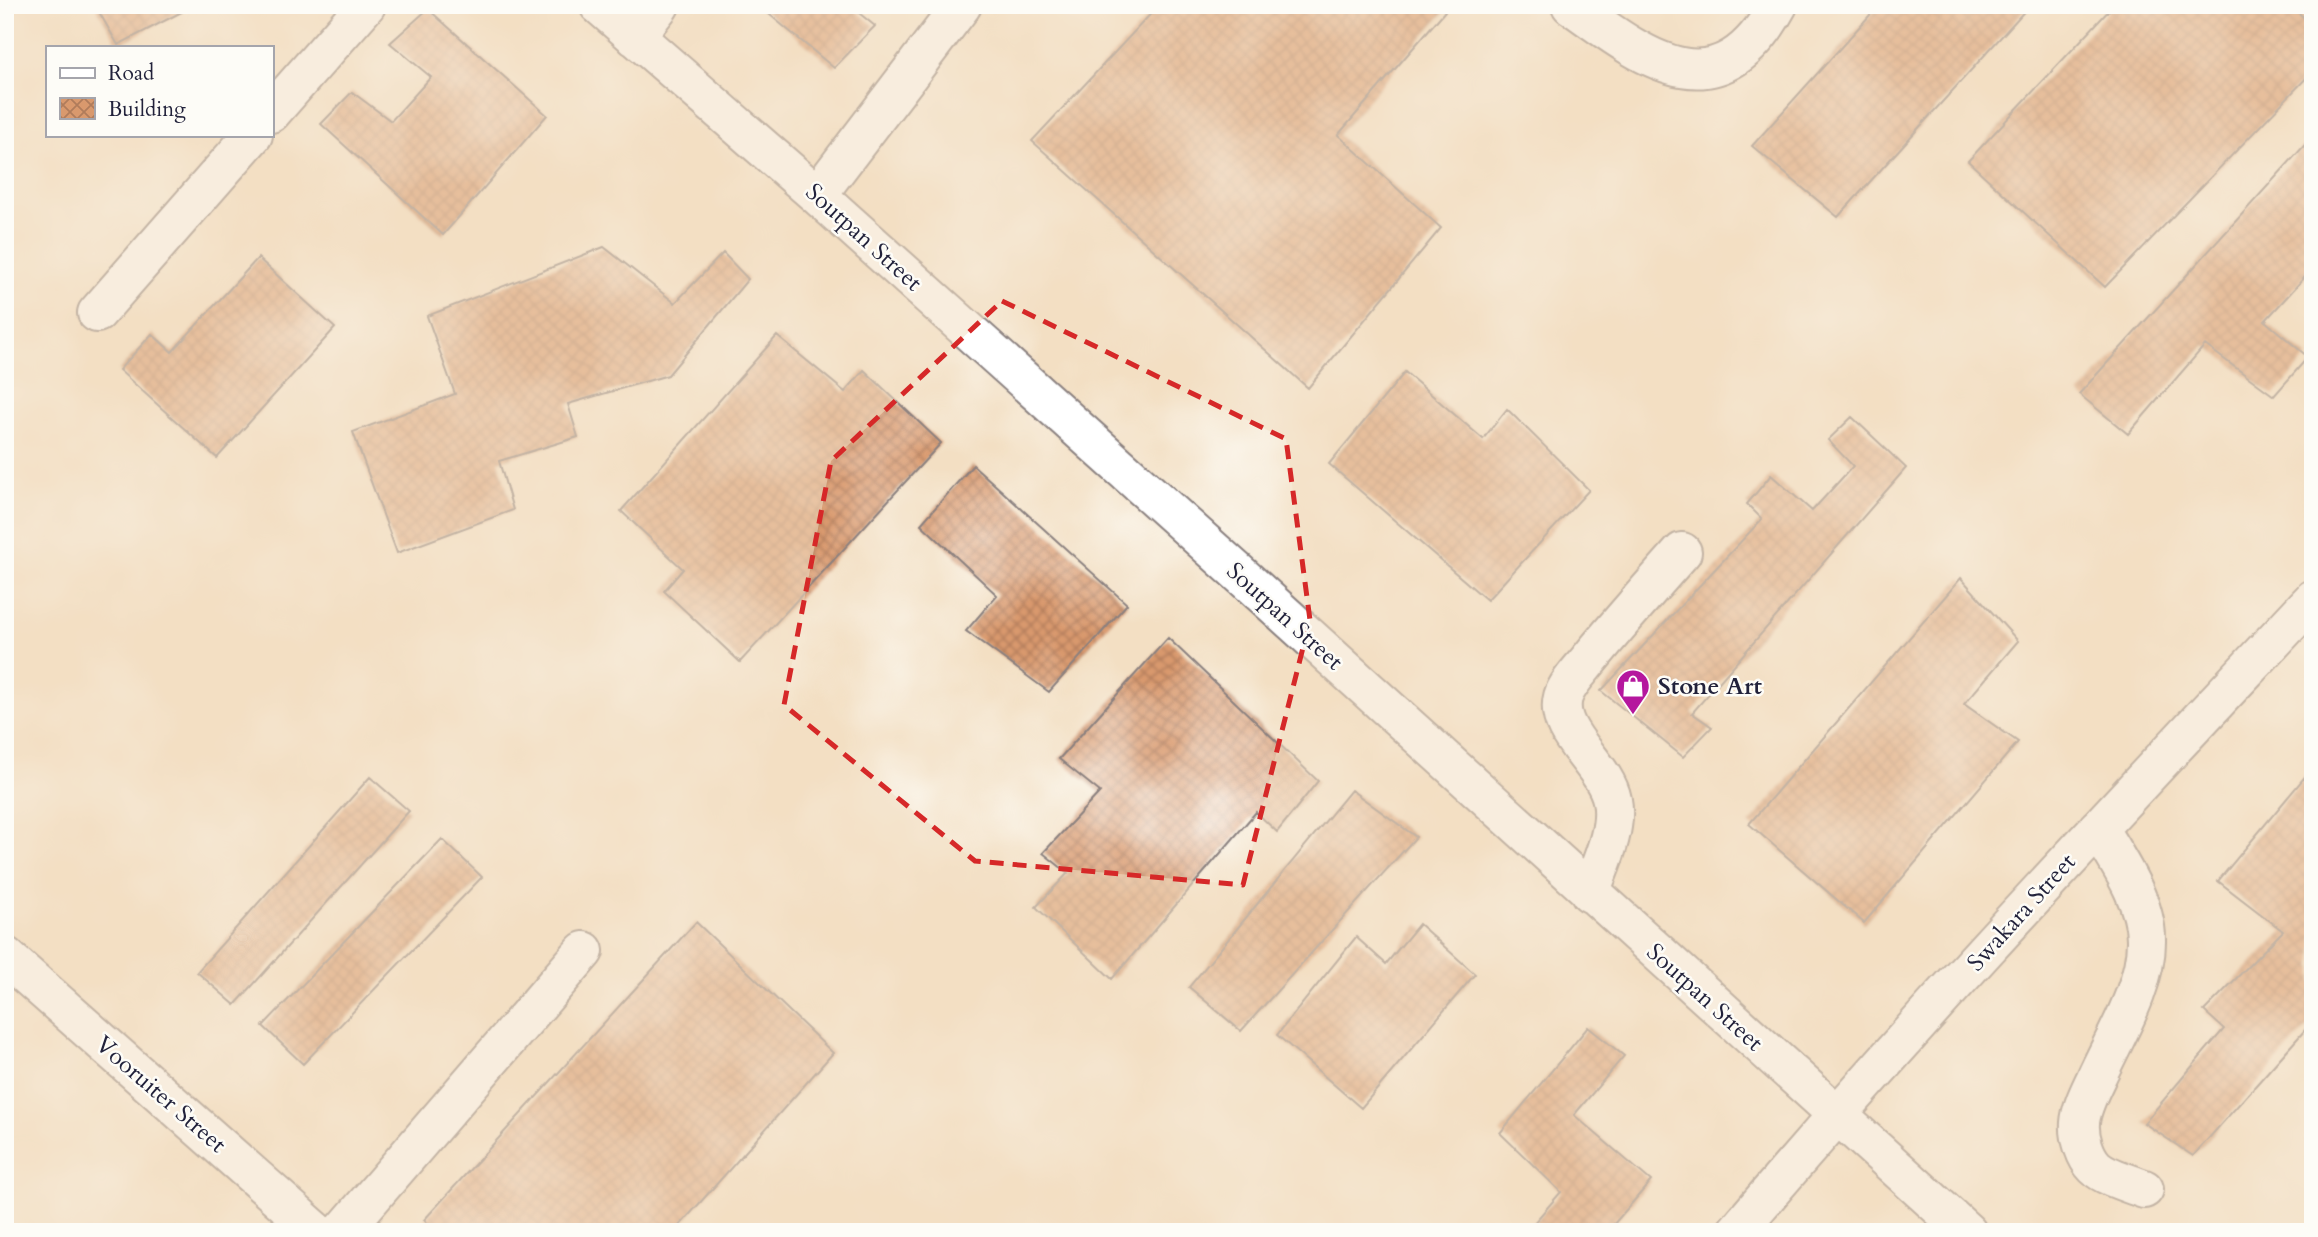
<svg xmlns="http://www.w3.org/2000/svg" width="2318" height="1237" viewBox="0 0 2318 1237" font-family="Cardo,serif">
<defs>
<pattern id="building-cross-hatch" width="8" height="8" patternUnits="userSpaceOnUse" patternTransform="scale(1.75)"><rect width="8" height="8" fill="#d9996d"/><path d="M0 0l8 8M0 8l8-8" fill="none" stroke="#b07c5b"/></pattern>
</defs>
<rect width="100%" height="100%" fill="#fdfcf7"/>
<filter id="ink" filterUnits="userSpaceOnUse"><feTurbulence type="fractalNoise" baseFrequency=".0143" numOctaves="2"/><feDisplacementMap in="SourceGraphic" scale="14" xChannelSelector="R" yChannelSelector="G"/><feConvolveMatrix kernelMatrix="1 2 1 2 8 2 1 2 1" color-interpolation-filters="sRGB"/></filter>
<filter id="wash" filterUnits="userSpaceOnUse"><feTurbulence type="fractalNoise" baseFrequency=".00686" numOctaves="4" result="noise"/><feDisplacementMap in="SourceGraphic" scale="28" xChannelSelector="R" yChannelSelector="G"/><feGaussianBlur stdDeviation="1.57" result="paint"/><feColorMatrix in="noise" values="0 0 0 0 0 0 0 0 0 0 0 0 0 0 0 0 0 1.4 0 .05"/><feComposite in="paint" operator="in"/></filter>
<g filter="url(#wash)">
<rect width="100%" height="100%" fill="#f3dfc3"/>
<g id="blocks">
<!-- building -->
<path fill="url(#building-cross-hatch)" d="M95,5H195L118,45Z
M758,5H849L875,26L834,68Z
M1159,5H1438L1445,11L1338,135L1441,228L1308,388L1032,141Z
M1879,5H2030L1838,217L1752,146Z
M2114,5H2290L2313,26V71L2105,287L1968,161Z
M428,9L547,115L443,235L321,124L352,92L391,121L431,77L390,43Z
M2313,136V268L2265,321L2308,357L2274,396L2205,345L2128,434L2079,394Z
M604,247L675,303L723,253L748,279L668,375L568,404L578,437L499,461L513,510L397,553L353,432L455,394L427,316Z
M258,258L335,328L217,458L119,370L152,334L172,352Z
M777,336L845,392L864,370L941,443L740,662L664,591L683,569L621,511Z
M1405,372L1483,439L1507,409L1589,490L1487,600L1329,464Z
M1852,417L1906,468L1692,713L1712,727L1683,757L1601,691L1762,519L1747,504L1771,475L1812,511L1853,466L1828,440Z
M973,465L1127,604L1049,692L966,631L997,595L921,524Z
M1961,578L2018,641L1964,704L2018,742L1864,923L1749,824Z
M1168,638L1318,781L1277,832L1256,812L1112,979L1036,907L1068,873L1043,853L1100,792L1059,759Z
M2313,767V1021L2193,1156L2144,1123L2224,1029L2204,1011L2283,931L2218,881Z
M370,777L409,811L235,1005L197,972Z
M1351,790L1416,837L1241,1031L1189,987Z
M442,839L482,877L303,1064L263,1026Z
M696,922L833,1053L674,1232H439L424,1220Z
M1419,924L1475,974L1361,1108L1277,1035L1356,937L1386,964Z
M1588,1027L1624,1056L1574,1115L1651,1181L1607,1232H1526L1561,1192L1500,1133Z"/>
</g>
</g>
<g filter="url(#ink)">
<use href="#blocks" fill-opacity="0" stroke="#8a807f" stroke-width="2"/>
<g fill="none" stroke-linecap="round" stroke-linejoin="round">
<!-- minor casing -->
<g stroke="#8a807f" stroke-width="42">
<path id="minor" d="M599,5L817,195L1242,576L1967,1232
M1571,5C1647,60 1718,115 1778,5
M635,37L660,5
M271,113L366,5
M817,195L962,5
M97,313L253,135
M2098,828C2117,860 2146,901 2146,939C2147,986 2115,1036 2096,1078C2090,1091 2081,1108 2080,1123C2079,1137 2085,1157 2095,1167C2104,1176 2131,1184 2144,1189
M1590,893C1600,865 1618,830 1612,800C1605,764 1553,733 1563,697C1567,684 1579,672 1587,662C1618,624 1650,588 1682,552
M5,956L317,1232
M342,1232L584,951
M1736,1232C1921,1014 2118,807 2313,599"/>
</g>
<!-- minor -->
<use href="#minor" stroke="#fff" stroke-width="38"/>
</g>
</g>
<!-- marked area -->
<path d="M0 0H2318V1237H0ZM1002,301L1286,439L1310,620L1243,885L975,861L784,705L831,461Z" fill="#f3dfc3" fill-opacity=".55" fill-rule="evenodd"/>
<path fill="none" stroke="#d62828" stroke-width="5" stroke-dasharray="14 9" stroke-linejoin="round" d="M1002,301L1286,439L1310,620L1243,885L975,861L784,705L831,461Z"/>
<!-- icons -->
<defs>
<g id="shop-pin" transform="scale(1.75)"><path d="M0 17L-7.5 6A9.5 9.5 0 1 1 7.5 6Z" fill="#b5179e" stroke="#fdfcf7"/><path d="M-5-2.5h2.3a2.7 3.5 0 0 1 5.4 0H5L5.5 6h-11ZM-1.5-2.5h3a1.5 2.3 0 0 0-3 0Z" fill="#fff"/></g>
</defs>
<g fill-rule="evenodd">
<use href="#shop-pin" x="1633" y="686"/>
</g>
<g text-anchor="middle" stroke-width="5" stroke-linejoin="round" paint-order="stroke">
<!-- street labels -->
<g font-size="24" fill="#22223b" stroke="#fdfcf7">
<text transform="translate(864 237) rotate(42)" y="8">Soutpan Street</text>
<text transform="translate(1285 616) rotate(42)" y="8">Soutpan Street</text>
<text transform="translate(2021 912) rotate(-48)" y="8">Swakara Street</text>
<text transform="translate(1705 997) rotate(42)" y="8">Soutpan Street</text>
<text transform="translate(161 1094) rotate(41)" y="8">Vooruiter Street</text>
</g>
<!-- poi labels -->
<g font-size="24" font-weight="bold" fill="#22223b" stroke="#fdfcf7" text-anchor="start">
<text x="1658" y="694">Stone Art</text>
</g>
</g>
<!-- margin -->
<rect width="2318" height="1237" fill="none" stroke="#fdfcf7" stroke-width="28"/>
<!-- legend -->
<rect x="46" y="46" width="228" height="91" fill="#fdfcf7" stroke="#a5a5ac" stroke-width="2"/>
<rect x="60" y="68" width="35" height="10" fill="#ffffff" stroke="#a5a5ac" stroke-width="2"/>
<text x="108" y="80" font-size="21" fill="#22223b">Road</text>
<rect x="60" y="98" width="35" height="21" fill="url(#building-cross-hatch)" stroke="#a5a5ac" stroke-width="2"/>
<text x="108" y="116" font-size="21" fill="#22223b">Building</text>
</svg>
